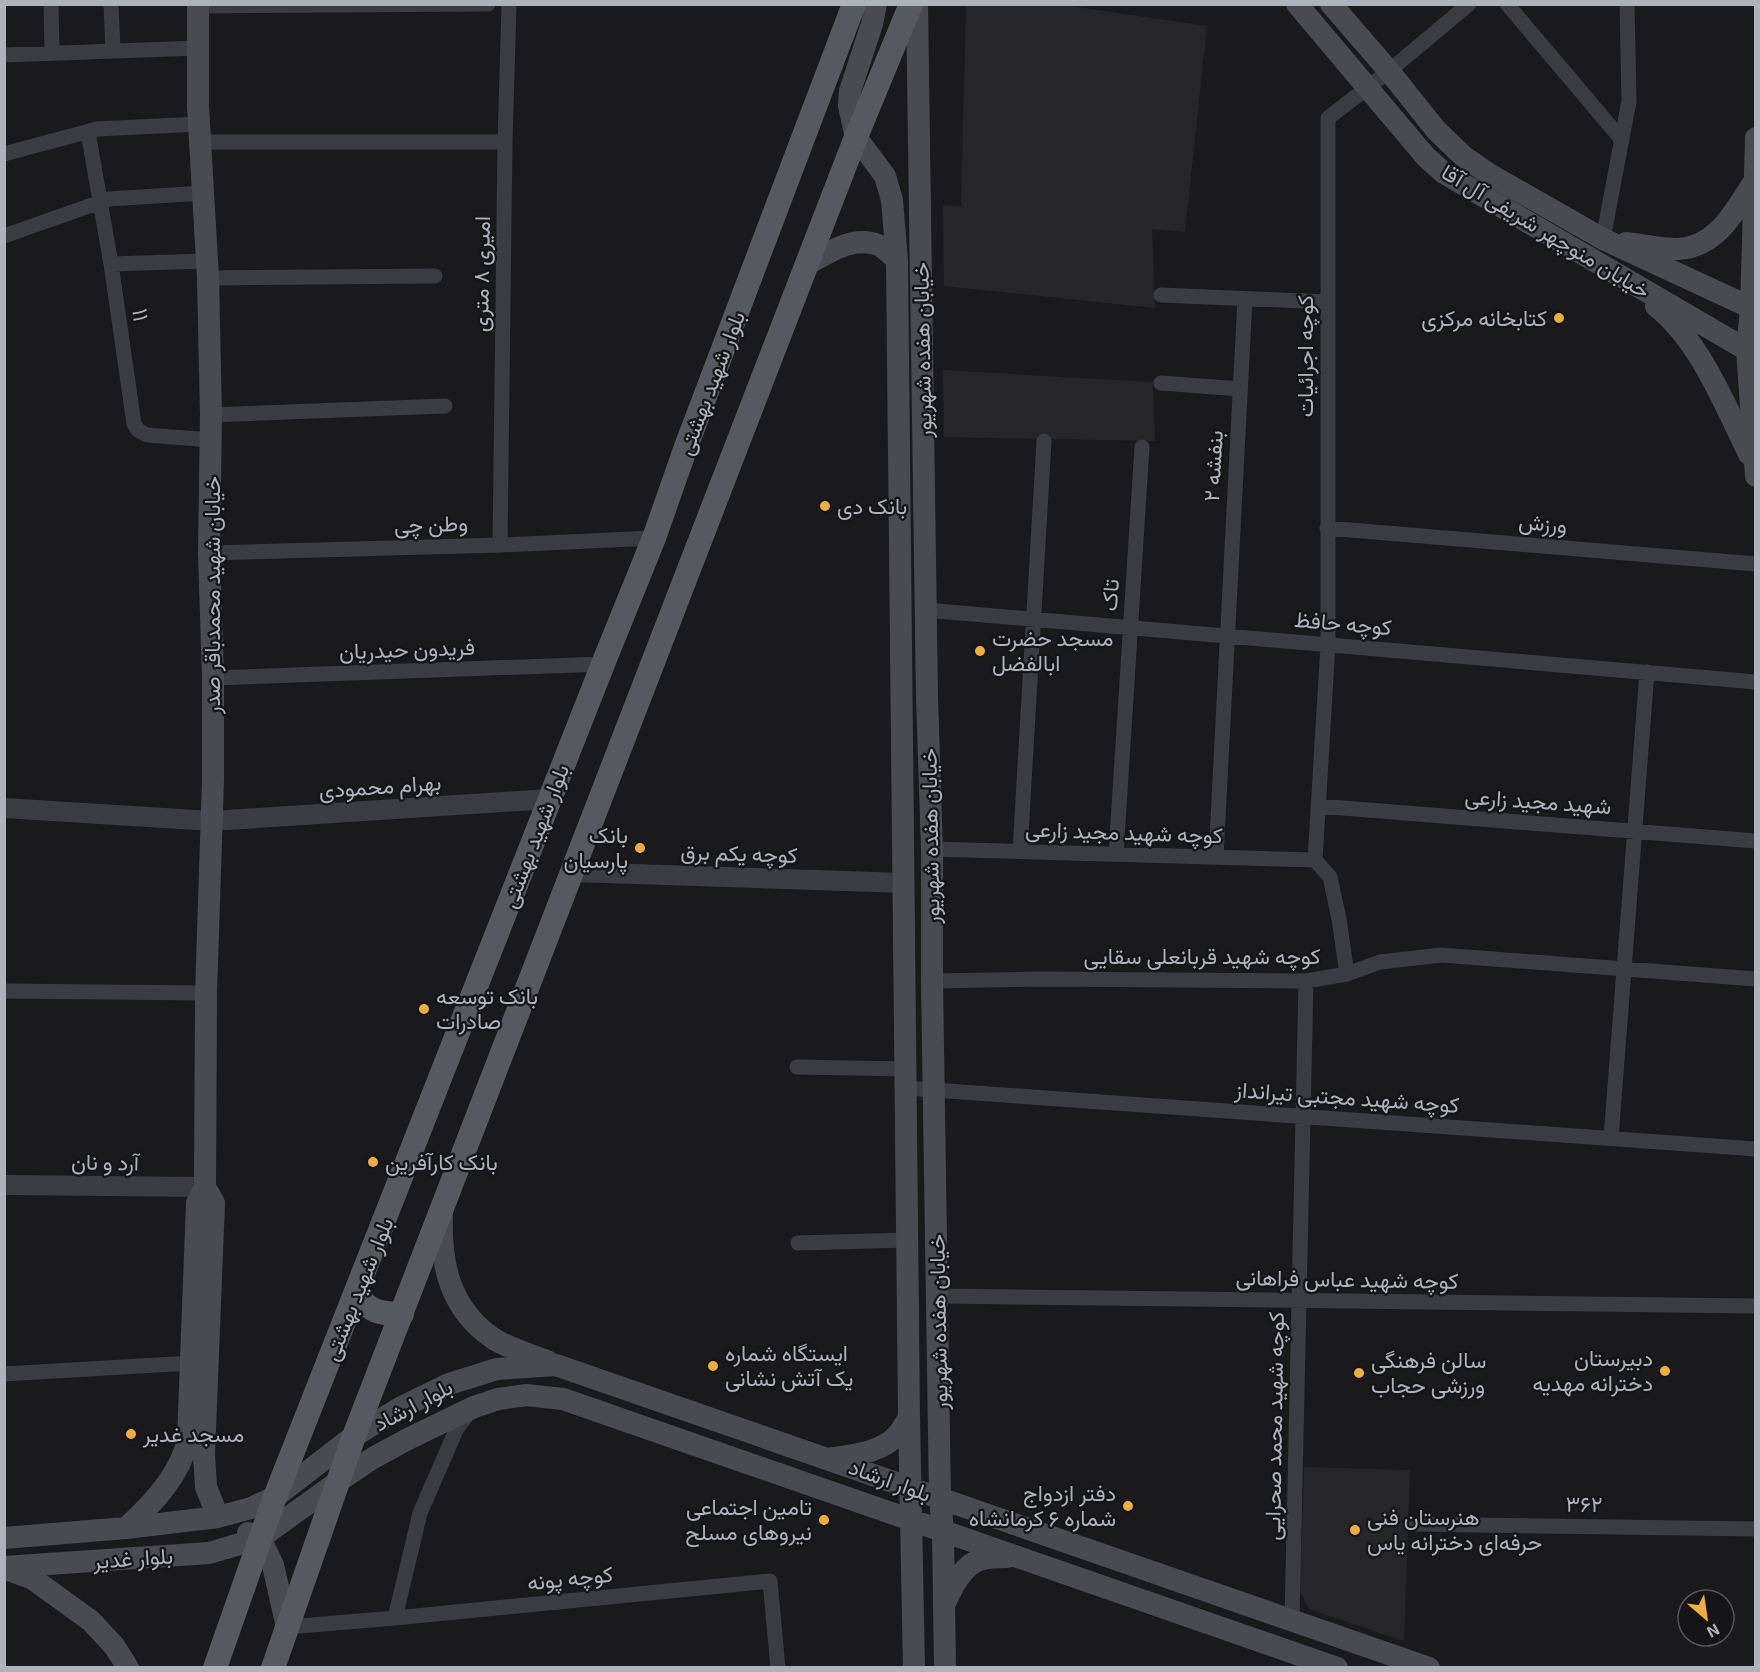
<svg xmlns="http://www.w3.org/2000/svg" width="1760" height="1672" viewBox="0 0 1760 1672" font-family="'Exo 2',Vazirmatn,sans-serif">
<rect width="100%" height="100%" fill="#1a1a1c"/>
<!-- built -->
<path fill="#262629" d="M966,5H1064L1207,26L1185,232L1152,229L1155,308L944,286L943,205L961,206Z
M943,370L1153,382L1155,441L944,437Z
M1304,1467L1410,1470L1404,1641L1309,1609L1300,1590Z"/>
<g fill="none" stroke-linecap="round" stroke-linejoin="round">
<!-- minor -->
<path stroke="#3b3c41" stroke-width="15" d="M51,4L52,53
M111,4L113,51
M1507,4L1622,140
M198,6L488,4
M4,55L198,48
M88,132L111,264L134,424L138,430L147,435L211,440
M200,142H505
M4,154L97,129L199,124
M4,236L109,199L203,193
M1603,239L1629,101L1627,4
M111,264L206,261
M208,278L435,276
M1161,295L1327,302
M1161,383L1240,389
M211,415L445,406
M1327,528L1756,564
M500,545L505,142L509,4
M209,553L500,545L654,538
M926,610L1756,682
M213,678L603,664
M1318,806L1756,841
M932,849L1315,860
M1020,851L1044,441
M1116,854L1142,447
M1216,857L1245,299
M1315,860L1328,645V118L1389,71L1469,4
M1315,860L1330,877L1339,919L1347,974
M932,981L1042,979L1306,981L1347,974L1380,962L1441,955L1756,979
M4,991L206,993
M797,1067L906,1069
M906,1088L1756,1149
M1611,1138L1647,672
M798,1243L908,1240
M939,1296L1756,1306
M4,1374L191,1363
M1411,1524L1756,1529
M395,1618L420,1513L457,1428L468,1414
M1292,1620L1306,981
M287,1627L395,1618L770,1581L778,1668"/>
<!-- tertiary -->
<path stroke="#3b3c41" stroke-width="20" d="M4,808L212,821L550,799
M573,872L904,883
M4,1185L205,1187"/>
<!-- secondary -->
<path stroke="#494b51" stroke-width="22" d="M876,4L872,24L850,91L849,106L856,137L885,176L892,200L897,260L909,1417L914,1668
M917,4L927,698L932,849V981L940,1498L943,1532L945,1668
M1297,4L1426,157L1444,173L1747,350L1756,353
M1331,4L1389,71L1436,130L1463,156L1489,174L1603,239L1756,310
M1756,138L1751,309L1747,350L1756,476
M1626,243C1643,245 1661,249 1678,249C1718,247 1735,210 1755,180
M806,265C828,253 853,235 878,245C885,248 891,255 897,260
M1656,306C1700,341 1725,405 1749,454
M205,1187L214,1203L204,1454L206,1487L218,1517
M442,1213C440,1263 449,1309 494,1339C506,1347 534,1356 549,1362
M833,1458C855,1455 884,1452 899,1433C903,1428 906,1422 909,1417
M126,1528C153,1504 181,1474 188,1439L197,1203L205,1187L206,993L213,780V678L209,553L211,415L208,278L198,106V4
M248,1533L260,1538L273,1565L287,1627
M4,1538L126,1528L218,1517L251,1508L275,1497L354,1436L400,1408L449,1384L497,1369L556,1365L1429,1668
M4,1567L209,1553L260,1538L339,1481L373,1458L408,1439L474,1407L498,1399L526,1395L563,1399L1337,1668
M6,1569L33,1579L91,1621L115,1647L128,1668
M945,1603C953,1586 963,1564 982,1559C989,1557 999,1557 1007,1557"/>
<!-- primary -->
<path stroke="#575960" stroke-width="24" d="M356,1294C370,1312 380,1314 402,1314
M215,1668L275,1497L603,664L654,538L687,444L854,4
M273,1668L354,1436L856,137L911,4"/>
</g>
<!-- markers -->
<g fill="#eeae40" stroke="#151517" stroke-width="2">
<circle cx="1559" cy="318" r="6"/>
<circle cx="825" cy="506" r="6"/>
<circle cx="980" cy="651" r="6"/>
<circle cx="640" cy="848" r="6"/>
<circle cx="424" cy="1009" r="6"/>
<circle cx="373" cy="1162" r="6"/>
<circle cx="713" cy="1366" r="6"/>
<circle cx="1665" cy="1371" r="6"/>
<circle cx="1359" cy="1373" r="6"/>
<circle cx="131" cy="1434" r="6"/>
<circle cx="1128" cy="1506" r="6"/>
<circle cx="824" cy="1520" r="6"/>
<circle cx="1355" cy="1530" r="6"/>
</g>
<g text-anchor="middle" stroke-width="4.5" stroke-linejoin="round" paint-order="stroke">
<!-- street labels -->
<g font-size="22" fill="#adb2bb" stroke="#151517">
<text transform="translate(1546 231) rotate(31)" y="8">خیابان منوچهر شریفی آل آقا</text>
<text transform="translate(481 274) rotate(-89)" y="8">امیری ۸ متری</text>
<text transform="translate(141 315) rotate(82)" y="8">۱۱</text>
<text transform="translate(922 350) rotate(-91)" y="8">خیابان هفده شهریور</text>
<text transform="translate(1305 356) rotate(-90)" y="8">کوچه اجرائیات</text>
<text transform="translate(711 383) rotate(-69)" y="8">بلوار شهید بهشتی</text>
<text transform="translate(1213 466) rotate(-87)" y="8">بنفشه ۲</text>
<text transform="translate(1543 523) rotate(5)" y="8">ورزش</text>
<text transform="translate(431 524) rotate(-2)" y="8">وطن چی</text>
<text transform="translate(212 595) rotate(-90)" y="8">خیابان شهید محمدباقر صدر</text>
<text transform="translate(1110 595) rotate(-86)" y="8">تاک</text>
<text transform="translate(1343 623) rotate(5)" y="8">کوچه حافظ</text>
<text transform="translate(407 649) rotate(-2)" y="8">فریدون حیدریان</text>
<text transform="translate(380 786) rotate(-4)" y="8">بهرام محمودی</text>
<text transform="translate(1538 801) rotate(4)" y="8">شهید مجید زارعی</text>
<text transform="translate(1124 832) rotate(2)" y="8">کوچه شهید مجید زارعی</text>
<text transform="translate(535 836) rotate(-69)" y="8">بلوار شهید بهشتی</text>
<text transform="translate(930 836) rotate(-91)" y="8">خیابان هفده شهریور</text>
<text transform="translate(739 853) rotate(2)" y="8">کوچه یکم برق</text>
<text x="1202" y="964">کوچه شهید قربانعلی سقایی</text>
<text transform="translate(1347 1097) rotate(4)" y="8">کوچه شهید مجتبی تیرانداز</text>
<text transform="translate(105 1162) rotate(1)" y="8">آرد و نان</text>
<text transform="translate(1347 1279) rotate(1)" y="8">کوچه شهید عباس فراهانی</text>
<text transform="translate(358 1289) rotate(-68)" y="8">بلوار شهید بهشتی</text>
<text transform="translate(938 1322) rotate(-91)" y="8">خیابان هفده شهریور</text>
<text transform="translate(413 1405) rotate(-28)" y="8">بلوار ارشاد</text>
<text transform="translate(1274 1426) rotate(-89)" y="8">کوچه شهید محمد صحرایی</text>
<text transform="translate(890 1480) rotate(20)" y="8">بلوار ارشاد</text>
<text transform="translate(1584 1504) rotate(1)" y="8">۳۶۲</text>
<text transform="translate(133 1558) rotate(-4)" y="8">بلوار غدیر</text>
<text transform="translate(570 1578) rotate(-6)" y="8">کوچه پونه</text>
</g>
<!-- poi labels -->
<g font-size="22" fill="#adb2bb" stroke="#151517" text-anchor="start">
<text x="1547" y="326" text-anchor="end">کتابخانه مرکزی</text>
<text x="837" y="514">بانک دی</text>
<text x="992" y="646">مسجد حضرت<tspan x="992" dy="25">ابالفضل</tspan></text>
<text x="628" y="843" text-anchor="end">بانک<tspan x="628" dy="25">پارسیان</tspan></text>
<text x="436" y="1004">بانک توسعه<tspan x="436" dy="25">صادرات</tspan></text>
<text x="385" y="1170">بانک کارآفرین</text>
<text x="725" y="1361">ایستگاه شماره<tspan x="725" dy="25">یک آتش نشانی</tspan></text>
<text x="1653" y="1366" text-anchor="end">دبیرستان<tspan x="1653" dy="25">دخترانه مهدیه</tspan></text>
<text x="1371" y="1368">سالن فرهنگی<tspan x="1371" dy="25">ورزشی حجاب</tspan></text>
<text x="143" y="1442">مسجد غدیر</text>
<text x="1116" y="1501" text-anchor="end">دفتر ازدواج<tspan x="1116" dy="25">شماره ۶ کرمانشاه</tspan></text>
<text x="812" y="1515" text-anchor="end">تامین اجتماعی<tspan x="812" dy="25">نیروهای مسلح</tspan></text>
<text x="1367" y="1525">هنرستان فنی<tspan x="1367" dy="25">حرفه‌ای دخترانه یاس</tspan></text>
</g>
</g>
<!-- border -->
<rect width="1760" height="1672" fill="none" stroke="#adb2bb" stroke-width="12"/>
<!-- north arrow -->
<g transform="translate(1706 1618) rotate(151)"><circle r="28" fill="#151517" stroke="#525459" stroke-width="1.5"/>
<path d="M0-4.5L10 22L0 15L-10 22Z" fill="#eeae40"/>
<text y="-9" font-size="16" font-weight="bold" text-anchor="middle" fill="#adb2bb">N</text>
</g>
</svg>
